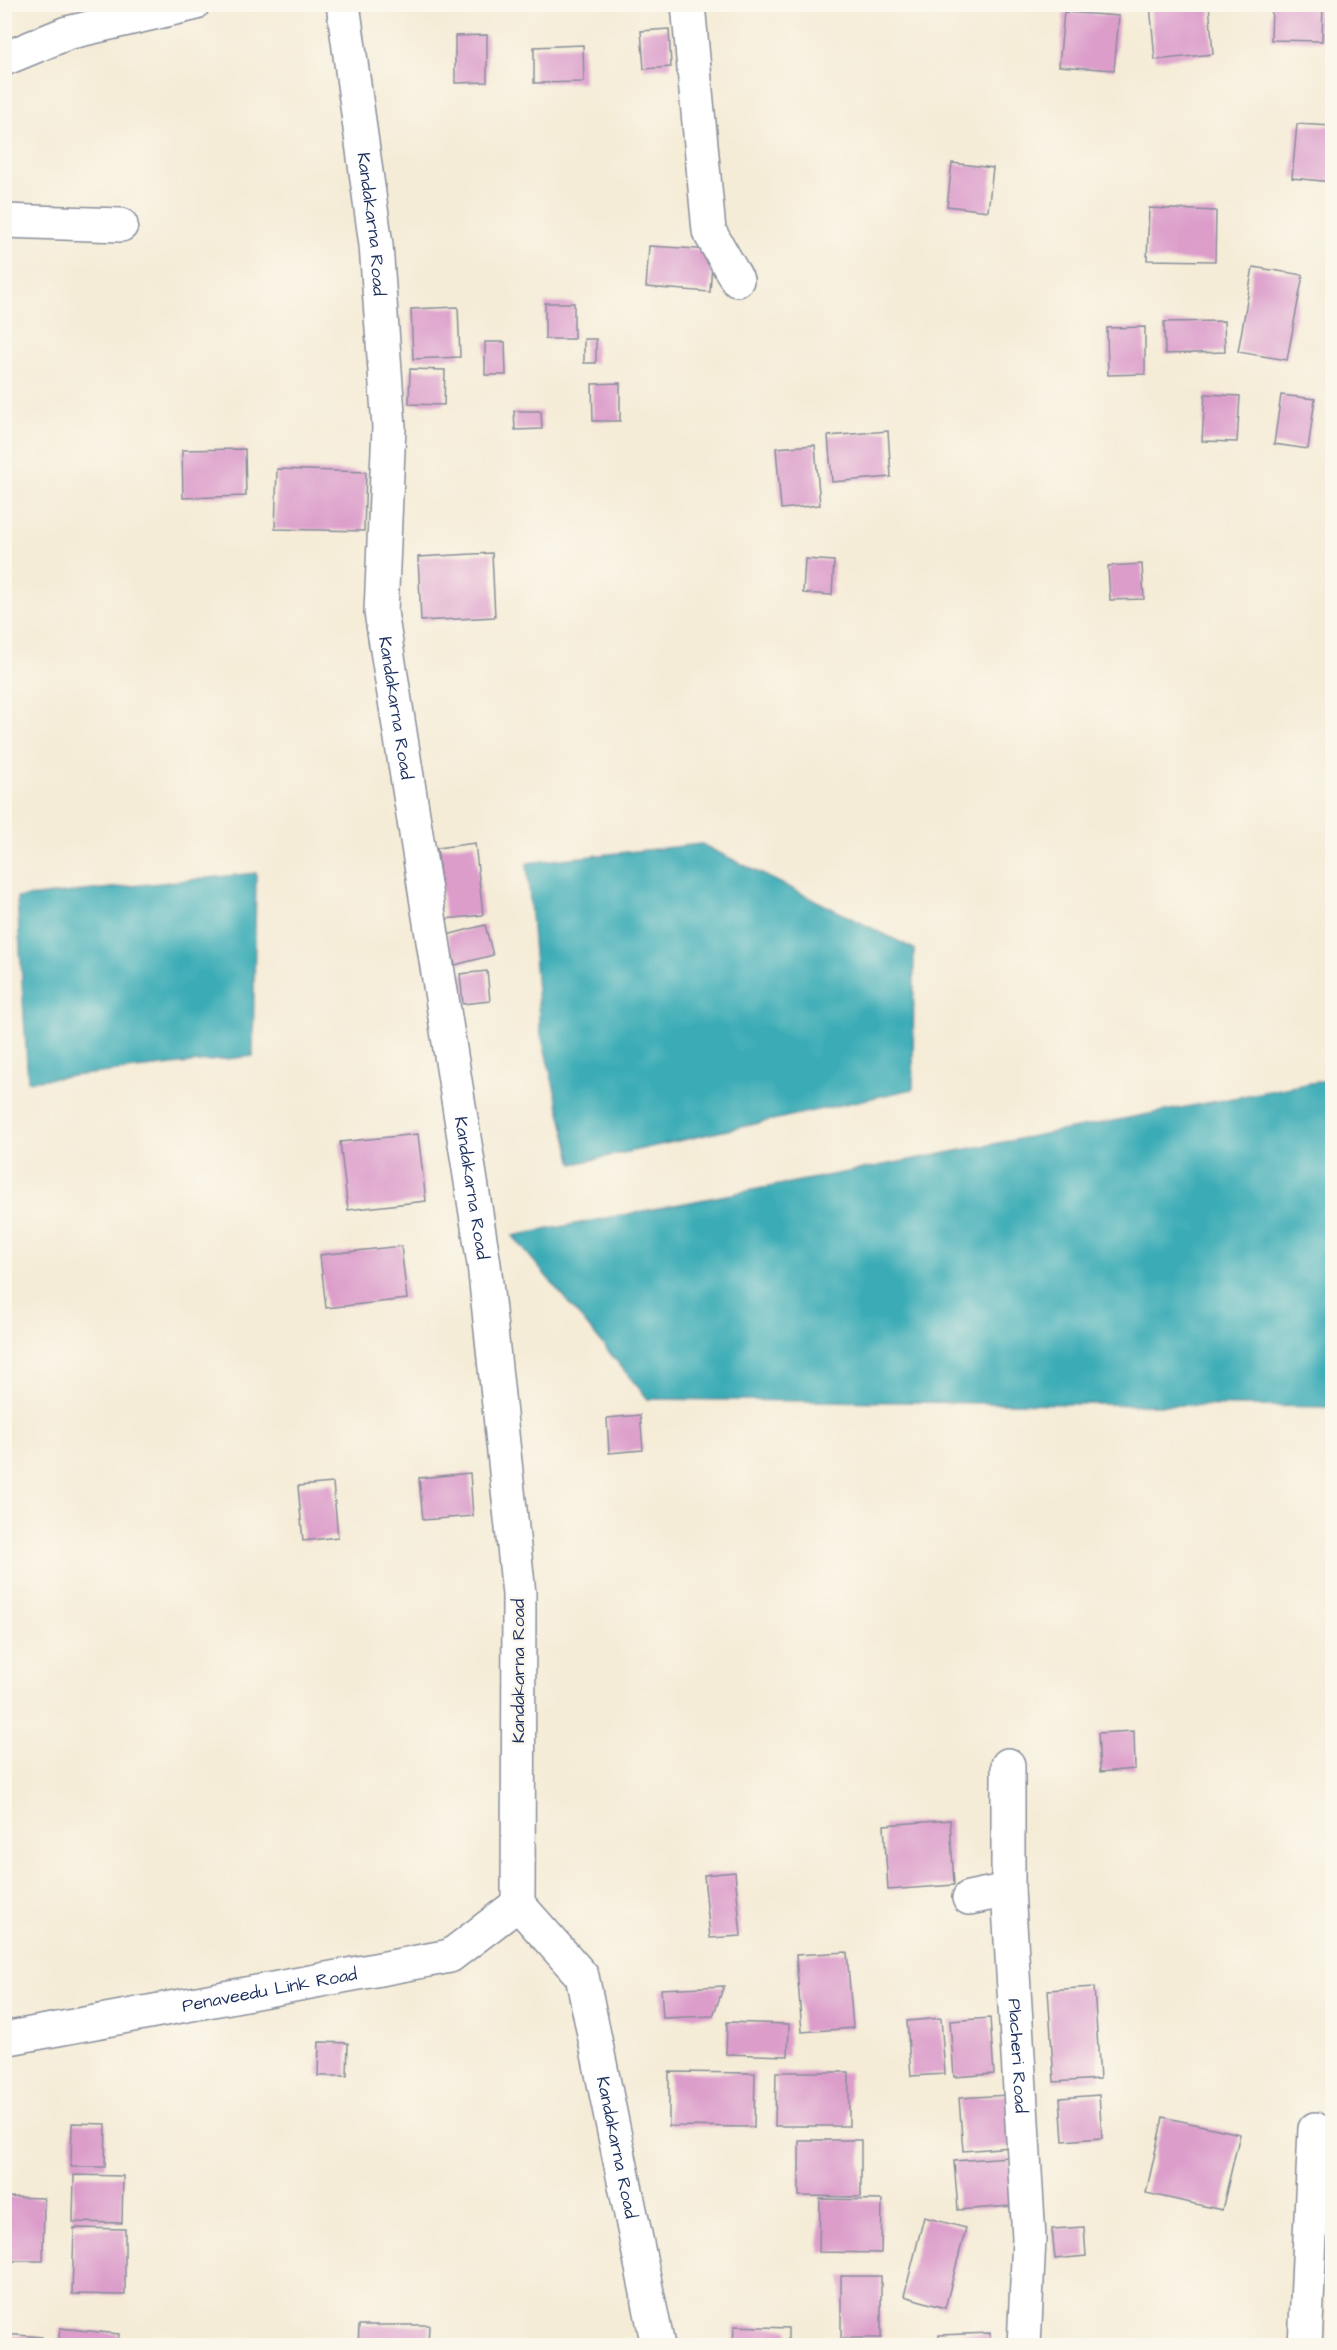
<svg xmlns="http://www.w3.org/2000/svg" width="1337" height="2350" viewBox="0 0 1337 2350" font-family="'Architects Daughter',sans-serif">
<rect width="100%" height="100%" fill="#fbf7ec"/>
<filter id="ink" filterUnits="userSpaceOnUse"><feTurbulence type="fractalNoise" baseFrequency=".0167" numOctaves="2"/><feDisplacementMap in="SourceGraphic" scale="12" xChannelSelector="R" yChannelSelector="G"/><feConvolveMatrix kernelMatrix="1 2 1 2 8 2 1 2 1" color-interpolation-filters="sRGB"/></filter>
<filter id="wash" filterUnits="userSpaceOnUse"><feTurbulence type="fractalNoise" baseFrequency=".008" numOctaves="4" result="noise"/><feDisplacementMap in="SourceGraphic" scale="24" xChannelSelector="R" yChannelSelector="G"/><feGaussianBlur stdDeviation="1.35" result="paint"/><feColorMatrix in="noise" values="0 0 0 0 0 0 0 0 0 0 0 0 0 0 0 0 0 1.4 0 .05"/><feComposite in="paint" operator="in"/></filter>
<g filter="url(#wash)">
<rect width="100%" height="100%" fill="#f5ecd7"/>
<!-- water -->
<path fill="#3bacb6" stroke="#2b6e8a" stroke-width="1.5" d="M701,844L914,949L913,1089L573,1164L540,1030L527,863Z
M256,873L253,1056L28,1081L17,898Z
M1332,1079V1407L648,1399L513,1236Z"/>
<g id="blocks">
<!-- building -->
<path fill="#dc9dcb" d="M1150,4H1209L1213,54L1155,60Z
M1272,4H1323L1322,41L1271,40Z
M1064,12L1119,16L1114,70L1059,66Z
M669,29L671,67L644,69L641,31Z
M487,35V82L455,83V36Z
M583,45L584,82L534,83V47Z
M1297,124L1332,126V182L1292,178Z
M952,163L993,168L988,211L947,206Z
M1149,208L1216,211L1215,261L1147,260Z
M649,246L713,250L710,292L646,287Z
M1253,267L1303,275L1287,360L1238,352Z
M545,303H574V339H545Z
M458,307L460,357L413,359L411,309Z
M1224,321L1225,352L1165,354L1164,322Z
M1145,327V374L1108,375L1107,328Z
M584,339H596V363H584Z
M485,342H505L506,375H485Z
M410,369L445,370L444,405L409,404Z
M620,383V421H593L592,384Z
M1205,394L1240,396L1237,442L1202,441Z
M1281,395L1315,399L1308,449L1274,444Z
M514,411H541L542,429L515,430Z
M888,431L891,477L832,482L828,436Z
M815,445L820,505L781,509L776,448Z
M245,449L246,496L183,498L182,450Z
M277,469L366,472L364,531L275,529Z
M492,553L495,617L421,621L418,557Z
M805,559L834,561L832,595L803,593Z
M1142,564L1144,599L1110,600L1108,566Z
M475,843L483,915L445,919L437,848Z
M485,925L493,955L455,965L447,935Z
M487,971L490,1001L463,1004L460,974Z
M418,1134L426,1201L348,1210L340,1142Z
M401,1246L407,1299L326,1308L320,1255Z
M640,1415L643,1450L609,1453L607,1418Z
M470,1473L473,1516L423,1520L419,1478Z
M333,1483L338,1537L303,1541L298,1486Z
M1134,1731L1135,1769L1100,1772L1098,1733Z
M950,1820L954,1885L888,1890L884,1825Z
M735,1872L741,1936L710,1938L704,1875Z
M847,1952L853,2028L802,2032L796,1955Z
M724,1986L713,2016L663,2018L661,1989Z
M1094,1987L1100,2079L1054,2082L1048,1990Z
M941,2018L945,2074L911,2076L907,2021Z
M990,2018L994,2074L954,2077L950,2021Z
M727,2022L789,2024L788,2056L726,2054Z
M319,2042L348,2043L347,2076H318Z
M669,2072L755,2073L754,2127L669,2126Z
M776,2072H849V2126H775Z
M1007,2095L1011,2147L963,2151L959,2098Z
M1099,2095L1102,2138L1063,2141L1060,2098Z
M1163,2117L1240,2134L1222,2210L1146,2193Z
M72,2123L106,2124L105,2167H71Z
M799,2140H861V2197L799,2196Z
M1009,2157L1012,2206L958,2210L954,2161Z
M74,2175L123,2176L122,2223L73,2222Z
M4,2197L44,2198L43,2261H4Z
M820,2199L882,2200L881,2253L819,2252Z
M924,2217L966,2228L945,2308L904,2296Z
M1084,2227L1086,2256L1055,2259L1052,2229Z
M74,2228L125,2229V2295L72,2294Z
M841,2276H881V2338H841Z
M359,2325H429L428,2346H358Z
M734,2326L788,2328V2346H733Z
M60,2328L119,2334L118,2346H58Z
M990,2333V2346H939V2335Z
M4,2334L42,2337V2346H4Z"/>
</g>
</g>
<g filter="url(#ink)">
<use href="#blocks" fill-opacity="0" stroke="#888e9a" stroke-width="1.5"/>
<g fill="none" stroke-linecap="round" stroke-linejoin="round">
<!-- minor casing -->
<g stroke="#888e9a" stroke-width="36">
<g id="minor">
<path id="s1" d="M343,4L376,245L389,427L381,612L484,1264L519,1594L518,1904L582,1976L658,2346"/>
<path d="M688,4L709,231L737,280"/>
<path d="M4,59L67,33L193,4"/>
<path d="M4,221L121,225"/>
<path id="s2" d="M1008,1765V1890L1029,2238L1024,2346"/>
<path d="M969,1898L1008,1890"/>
<path id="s3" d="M4,2039L450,1956L518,1904"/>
<path d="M1305,2346L1315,2129"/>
</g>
</g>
<!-- minor -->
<use href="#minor" stroke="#fff" stroke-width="33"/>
</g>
</g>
<g text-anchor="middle" stroke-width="5" stroke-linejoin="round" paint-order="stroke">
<!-- street labels -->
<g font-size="18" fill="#1b2f5e" stroke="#fbf7ec">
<text dy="6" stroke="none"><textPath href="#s1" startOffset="222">Kandakarna Road</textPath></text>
<text dy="6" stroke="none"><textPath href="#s1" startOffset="708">Kandakarna Road</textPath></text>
<text dy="6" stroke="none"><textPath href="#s1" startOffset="1194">Kandakarna Road</textPath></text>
<text transform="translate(518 1671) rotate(-90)" y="6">Kandakarna Road</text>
<text dy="6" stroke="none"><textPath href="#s3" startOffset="270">Penaveedu Link Road</textPath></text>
<text dy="6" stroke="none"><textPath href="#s2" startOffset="291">Placheri Road</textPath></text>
<text dy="6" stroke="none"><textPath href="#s1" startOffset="2184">Kandakarna Road</textPath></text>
</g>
</g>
<!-- margin -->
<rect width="1337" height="2350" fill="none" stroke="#fbf7ec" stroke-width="24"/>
</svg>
